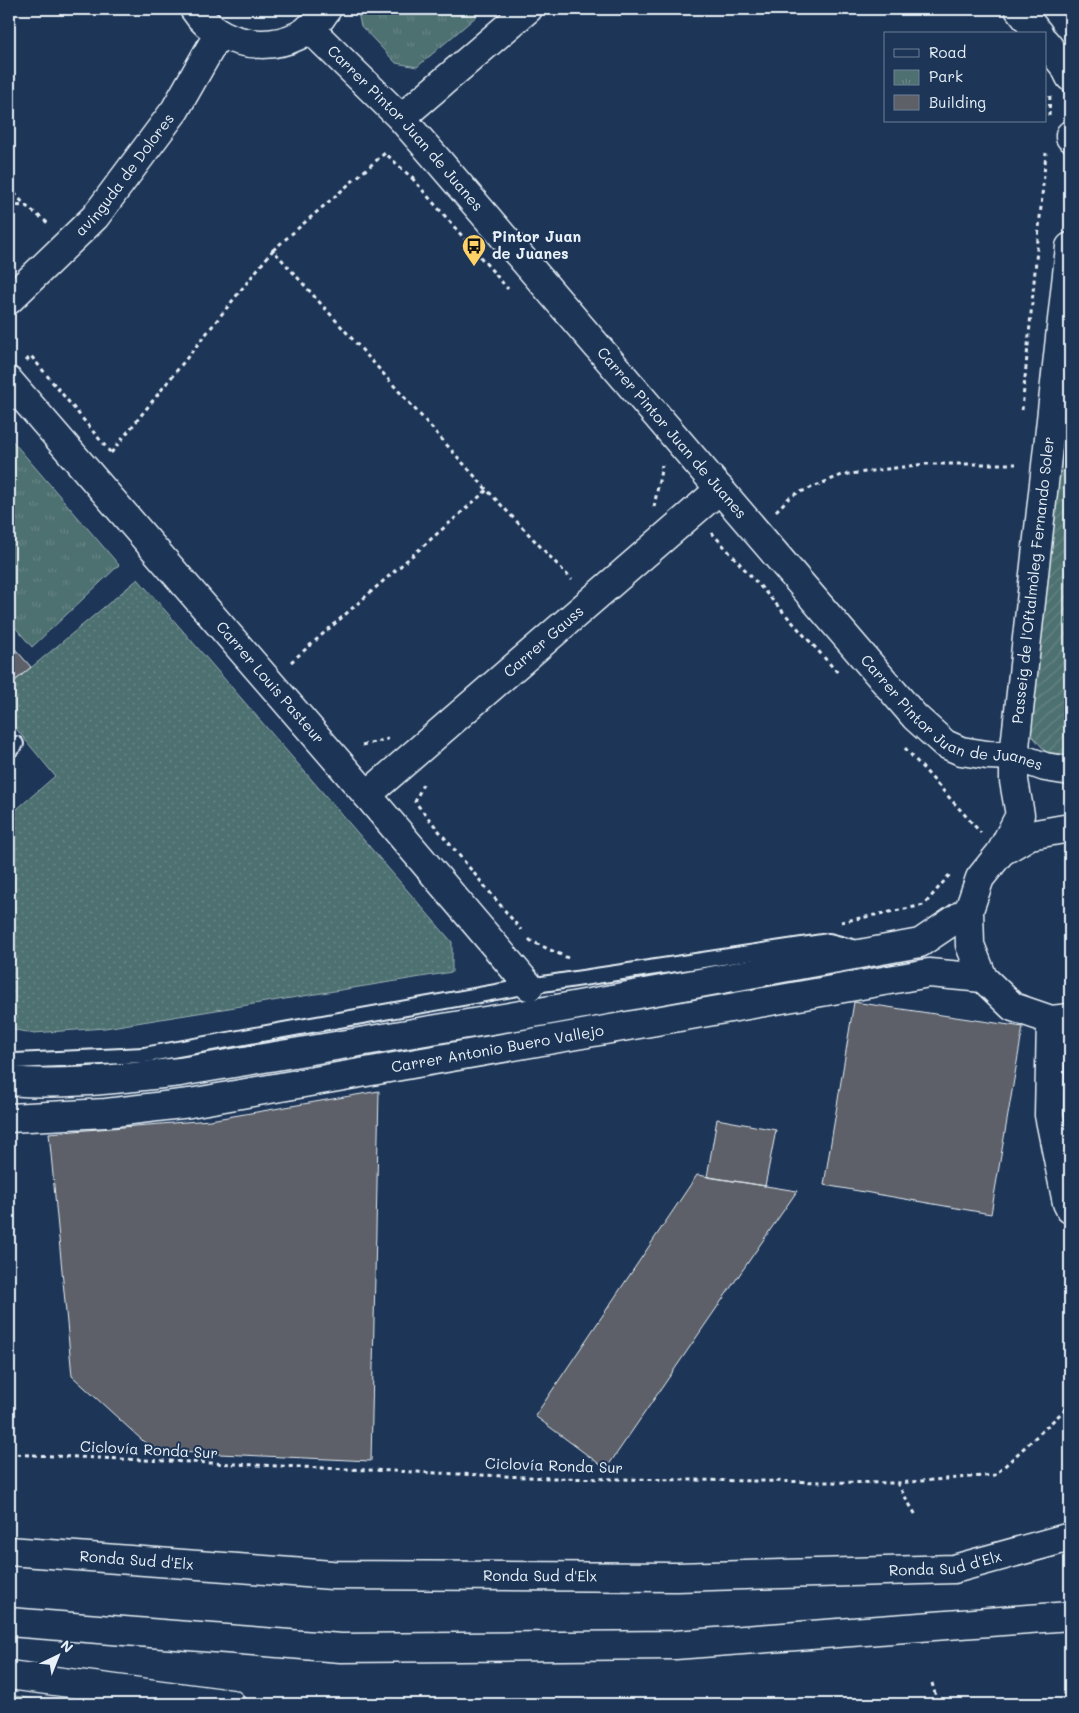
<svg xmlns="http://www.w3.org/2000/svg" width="1079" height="1713" viewBox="0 0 1079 1713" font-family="Mali,sans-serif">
<defs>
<pattern id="grass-dots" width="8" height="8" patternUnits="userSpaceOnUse" patternTransform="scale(1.25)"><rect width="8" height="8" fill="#4e7070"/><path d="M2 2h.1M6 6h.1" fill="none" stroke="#688585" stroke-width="1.8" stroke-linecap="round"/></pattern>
<pattern id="park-tufts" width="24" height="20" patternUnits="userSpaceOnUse" patternTransform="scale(1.25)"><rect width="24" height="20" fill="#4e7070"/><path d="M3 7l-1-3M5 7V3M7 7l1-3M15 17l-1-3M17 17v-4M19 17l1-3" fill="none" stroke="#688585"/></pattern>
<pattern id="garden-furrows" width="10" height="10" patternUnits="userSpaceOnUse" patternTransform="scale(1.25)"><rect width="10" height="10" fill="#4e7070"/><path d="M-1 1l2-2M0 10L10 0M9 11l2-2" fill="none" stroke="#688585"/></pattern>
</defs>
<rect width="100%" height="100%" fill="#1d3557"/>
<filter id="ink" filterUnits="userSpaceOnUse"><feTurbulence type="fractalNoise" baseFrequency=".02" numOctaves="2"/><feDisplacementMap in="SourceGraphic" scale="10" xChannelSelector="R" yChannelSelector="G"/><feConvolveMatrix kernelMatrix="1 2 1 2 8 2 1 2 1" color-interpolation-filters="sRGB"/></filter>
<g filter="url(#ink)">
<!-- grass -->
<path fill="url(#grass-dots)" stroke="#9bb0b4" d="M138,579L452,942V972L105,1028L33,1033L9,1029V816L55,776L9,720V686Z
M9,1695L65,1704H9Z"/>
<!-- park -->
<path fill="url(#park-tufts)" stroke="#9bb0b4" d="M357,9H485L417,67L396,63L361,26Z
M9,437L119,565L32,647L9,620Z"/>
<!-- garden -->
<path fill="url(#garden-furrows)" stroke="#9bb0b4" d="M1070,372V754L1047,753L1028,731Z"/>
<!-- building -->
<path fill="#5d6067" stroke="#e8f1f8" d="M9,642L31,667L9,686Z
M854,1002L1023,1027L991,1214L824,1185Z
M379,1091L371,1461L154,1451L72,1376L49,1133L210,1120Z
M717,1119L776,1130L765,1186L707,1177Z
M697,1175L797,1191L606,1469L535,1416Z"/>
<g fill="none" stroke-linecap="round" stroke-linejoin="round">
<!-- service casing -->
<g stroke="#e8f1f8" stroke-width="18">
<path id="service" d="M9,751L16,744
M9,1060L15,1061L144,1055L529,986L829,941L856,948"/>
</g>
<!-- minor casing -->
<g stroke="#e8f1f8" stroke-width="31">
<g id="minor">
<path d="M1019,9L1039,34"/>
<path id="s1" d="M309,28L401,118L436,158L915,717L945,744L961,751L987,755L1014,756L1045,767L1070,771"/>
<path d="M1045,42L1065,67L1070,77"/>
<path d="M401,118L528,9"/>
<path d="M1070,135V137"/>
<path id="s2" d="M9,381L367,795L529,986"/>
<path id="s3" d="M367,795L720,489"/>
<path id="s4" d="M1001,852L1020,815L1014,781V756L1070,247"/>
<path d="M9,1675L231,1704"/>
</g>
</g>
<!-- secondary casing -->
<g stroke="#e8f1f8" stroke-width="31">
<g id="secondary">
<path d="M194,9C223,54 299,57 327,9"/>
<path id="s5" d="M9,300L95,217L175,110L219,33"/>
</g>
</g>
<!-- primary casing -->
<g stroke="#e8f1f8" stroke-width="31">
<g id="primary">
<path d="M1070,830L1064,829L1030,835L1001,852L980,878L969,910L970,945L983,978L1013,1007L1051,1020L1070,1018"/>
<path d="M1051,1020L1049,1115L1067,1203L1070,1209"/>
<path d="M9,1081C66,1086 123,1078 180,1072L551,1010L920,943L969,910"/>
<path id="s6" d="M9,1118L106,1113L190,1103L929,973L983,978"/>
</g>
</g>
<!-- trunk casing -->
<g stroke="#e8f1f8" stroke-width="31">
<g id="trunk">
<path id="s7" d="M9,1551L332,1575L676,1577L954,1569L1070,1537"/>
<path d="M9,1622L341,1648L675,1645L1070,1616"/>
</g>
</g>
<!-- path -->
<path stroke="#e8f1f8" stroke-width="3" stroke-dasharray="4 4" stroke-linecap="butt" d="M1049,116L1050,95
M414,176L412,178L385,153L273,250L487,490L572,580
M412,178L508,289
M9,187L25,205
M9,205L26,206L49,224
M26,361L31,356L110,452
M1022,410L1046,153
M111,453L273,250
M654,507L662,465
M776,511L791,496L842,475L925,464H1016
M711,535L713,534L839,674
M291,662L487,490
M362,745L388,739
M905,748L981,833
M423,784L415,802L521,930
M841,922L924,905L951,873
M529,939L531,941L568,958
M9,1454L549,1478L897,1483L995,1475L1070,1405
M897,1483L917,1517
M932,1683L938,1704"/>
<!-- service -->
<use href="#service" stroke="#1d3557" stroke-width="14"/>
<!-- minor -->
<use href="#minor" stroke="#1d3557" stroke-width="28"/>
<!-- secondary -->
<use href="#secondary" stroke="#1d3557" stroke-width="28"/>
<!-- primary -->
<use href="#primary" stroke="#1d3557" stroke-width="28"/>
<!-- trunk -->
<use href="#trunk" stroke="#1d3557" stroke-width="28"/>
</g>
</g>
<!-- icons -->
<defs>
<g id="bus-pin" transform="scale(1.25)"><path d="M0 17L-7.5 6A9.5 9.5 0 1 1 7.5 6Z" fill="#ffd166" stroke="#1d3557"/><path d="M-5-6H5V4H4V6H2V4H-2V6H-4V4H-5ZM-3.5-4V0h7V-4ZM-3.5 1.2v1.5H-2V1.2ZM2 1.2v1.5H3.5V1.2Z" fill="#111"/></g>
</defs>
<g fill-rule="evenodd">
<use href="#bus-pin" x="474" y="246"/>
</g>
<g text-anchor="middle" stroke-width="4" stroke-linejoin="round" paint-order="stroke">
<!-- street labels -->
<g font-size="15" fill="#e8f1f8" stroke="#1d3557">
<text dy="5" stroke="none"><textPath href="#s1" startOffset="139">Carrer Pintor Juan de Juanes</textPath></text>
<text dy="5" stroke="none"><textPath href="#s5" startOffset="171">avinguda de Dolores</textPath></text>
<text dy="5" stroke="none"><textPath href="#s1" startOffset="544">Carrer Pintor Juan de Juanes</textPath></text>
<text dy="5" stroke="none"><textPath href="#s4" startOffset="278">Passeig de l'Oftalmòleg Fernando Soler</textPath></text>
<text dy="5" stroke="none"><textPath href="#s3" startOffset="234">Carrer Gauss</textPath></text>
<text dy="5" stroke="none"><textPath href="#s2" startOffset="399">Carrer Louis Pasteur</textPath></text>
<text dy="5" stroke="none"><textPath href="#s1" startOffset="949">Carrer Pintor Juan de Juanes</textPath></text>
<text dy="5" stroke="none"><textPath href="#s6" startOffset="494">Carrer Antonio Buero Vallejo</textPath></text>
<text transform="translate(149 1450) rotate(3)" y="5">Ciclovía Ronda Sur</text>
<text transform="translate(554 1466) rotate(2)" y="5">Ciclovía Ronda Sur</text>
<text dy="5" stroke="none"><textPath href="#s7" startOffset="128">Ronda Sud d'Elx</textPath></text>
<text dy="5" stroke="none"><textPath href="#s7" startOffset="938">Ronda Sud d'Elx</textPath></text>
<text dy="5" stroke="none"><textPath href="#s7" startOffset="532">Ronda Sud d'Elx</textPath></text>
</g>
<!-- poi labels -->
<g font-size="15" font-weight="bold" fill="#e8f1f8" stroke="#1d3557" text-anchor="start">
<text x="492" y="242">Pintor Juan<tspan x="492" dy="17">de Juanes</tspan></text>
</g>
</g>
<!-- margin -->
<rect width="1079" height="1713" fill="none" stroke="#1d3557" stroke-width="30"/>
<rect x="15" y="15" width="1049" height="1683" fill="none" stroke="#e8f1f8" stroke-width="2" filter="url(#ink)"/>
<!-- legend -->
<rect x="884" y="32" width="162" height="90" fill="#1d3557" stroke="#6e8097"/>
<rect x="894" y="49" width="25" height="8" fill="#1d3557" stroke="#6e8097"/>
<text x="929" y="58" font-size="15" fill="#e8f1f8">Road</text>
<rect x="894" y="70" width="25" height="15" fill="url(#park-tufts)" stroke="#6e8097"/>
<text x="929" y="82" font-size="15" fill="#e8f1f8">Park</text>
<rect x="894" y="95" width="25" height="15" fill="#5d6067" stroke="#6e8097"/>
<text x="929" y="108" font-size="15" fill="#e8f1f8">Building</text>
<!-- north arrow -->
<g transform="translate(58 1656) rotate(43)" stroke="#1d3557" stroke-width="4" paint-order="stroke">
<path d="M0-4L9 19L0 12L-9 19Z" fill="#e8f1f8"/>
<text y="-8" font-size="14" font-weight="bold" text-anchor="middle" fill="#e8f1f8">N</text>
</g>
</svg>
